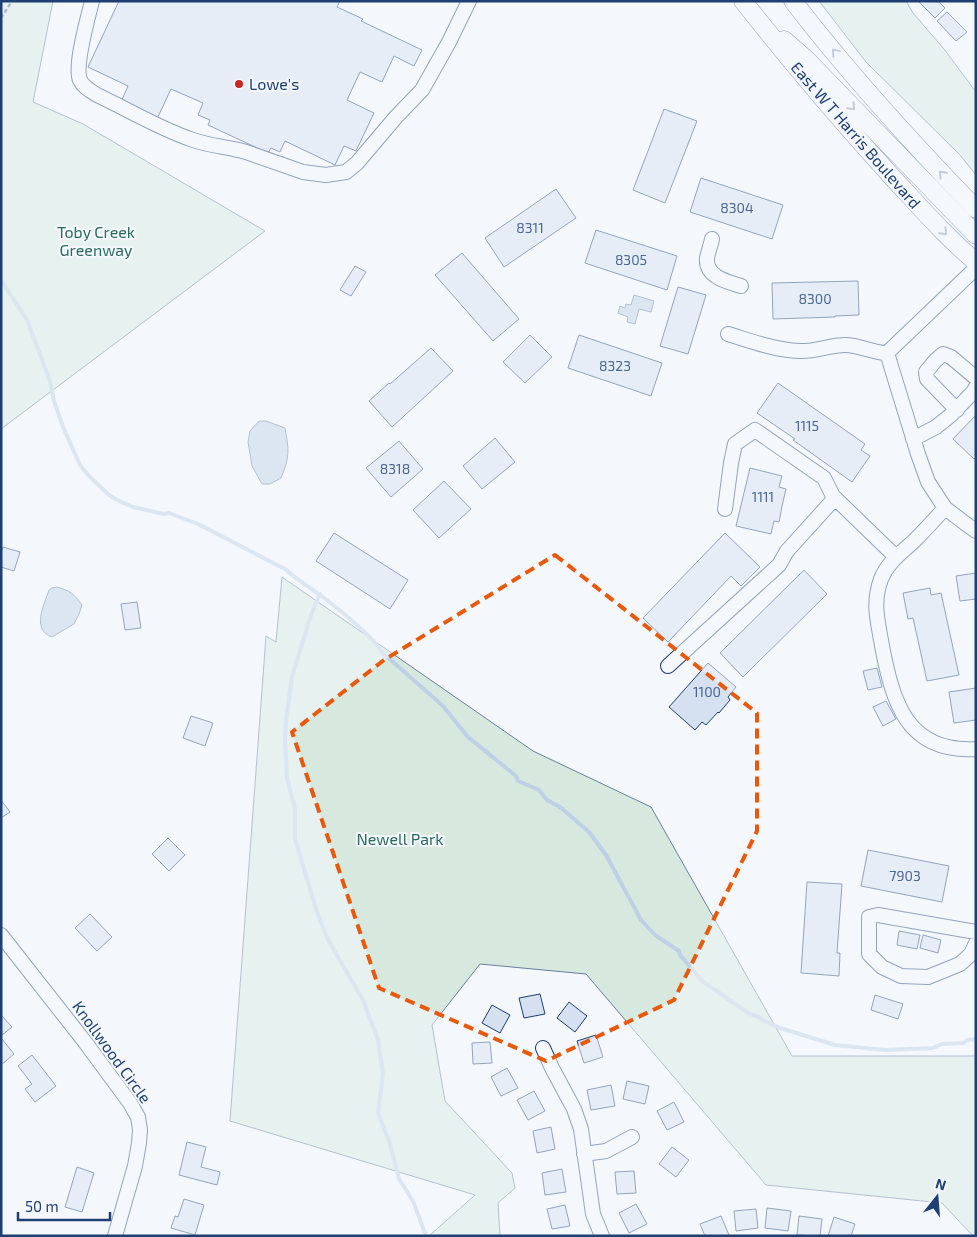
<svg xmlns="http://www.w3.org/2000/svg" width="977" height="1237" viewBox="0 0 977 1237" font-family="'Exo 2',sans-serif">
<rect width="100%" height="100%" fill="#f4f7fb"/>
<!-- green -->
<path fill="#d7e8df" stroke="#687fa3" d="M1,1H53L33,102L83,124L265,231L1,429Z
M819,1H906L913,13L944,49L976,92V175L960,155L866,62Z
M282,577L533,751L651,807L792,1056H976V1236H973L942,1203L766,1185L586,974L480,964L432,1025L445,1101L512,1173L515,1188L498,1203L500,1236H429L475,1195L230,1121L266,636L276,642Z"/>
<!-- water -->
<path fill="#bed0e5" stroke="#687fa3" d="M634,295L654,301L651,312L639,309L635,324L627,322L628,317L618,313L620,306L625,308L626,304L631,305Z
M259,421H266L285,428C289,450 290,457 281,478L270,484H262L252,466L248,442L250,431Z
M57,587C71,591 74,594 82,605L79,614L74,624L52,637C31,630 44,605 49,590L52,588Z"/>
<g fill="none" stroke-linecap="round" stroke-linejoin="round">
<!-- stream -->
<path stroke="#bed0e5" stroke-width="4" d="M1,280L27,320L50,381L54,401L63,427L80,465L88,475L109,495L117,500L133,507L164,514L169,513L198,524L285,569C296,579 308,586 320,595C343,612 367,631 384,654L443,706L468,737L516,776L518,781L539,790L547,800L560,807L589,832L606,855L641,920L655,935L679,951L680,955L702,981L750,1014L759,1017L763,1020L780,1028L835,1045L885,1050L933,1048L942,1044L963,1043L967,1040L976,1039
M320,594L312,612L292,676L286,721L285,740L287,778L295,809V839L317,912L328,940L363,1000L378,1040L383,1074L378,1113L390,1144L399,1179L413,1201L426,1236"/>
</g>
<!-- building -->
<path fill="#d5e0f0" stroke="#1d3f73" d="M119,1H340L337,7L363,19L361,21L422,50L414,66L394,56L382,82L360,72L347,100L374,113L356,151L344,146L335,165L285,141L280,152L271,148L268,153L208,125L210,120L198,115L203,103L171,89L157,119L121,102L128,86L88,67Z
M918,1H938L945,8L935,18Z
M947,12L967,32L956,41L937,21Z
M664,109L697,121L665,203L633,190Z
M701,178L783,205L772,239L690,212Z
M556,189L576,218L504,267L485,238Z
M596,230L677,256L667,290L585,263Z
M462,253L519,319L493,341L435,275Z
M355,266L366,272L351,296L340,290Z
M858,281L859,315L835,316V317L773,319L772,283Z
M678,287L706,295L688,354L660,346Z
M530,335L552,357L525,383L503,362Z
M579,335L662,363L651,396L568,368Z
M431,348L453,371L392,427L369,401L389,383L390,384Z
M778,383L865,444L861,450L870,456L852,482L793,440L795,439L757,413Z
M976,415V457L974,459L953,439Z
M495,438L515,462L482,489L463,466Z
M399,441L423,469L391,497L366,468Z
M750,468L782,476L779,487L786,489L782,506L779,522L774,521L771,534L736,526Z
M444,481L471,509L439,538L413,510Z
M334,533L408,580L390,609L316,561Z
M725,533L760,567L741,586L731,576L668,642L643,618Z
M3,547L20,552L14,571L1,567V552Z
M804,570L827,594L743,677L720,653Z
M976,573V599L960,601L956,576Z
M930,588L931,595L941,593L959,675L927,681L913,618L908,619L903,593Z
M137,602L141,628L125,630L121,604Z
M708,663L736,687L728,697L730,700L719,713L718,712L706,725L702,722L695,730L669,707Z
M877,668L882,687L868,690L863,671Z
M976,688V720L954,723L949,692Z
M886,701L896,719L883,726L873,707Z
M191,716L213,723L205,746L183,738Z
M1,800L10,812L1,818Z
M168,838L185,855L169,871L152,854Z
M868,850L949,866L942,902L861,886Z
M807,882L842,884L837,953H840L839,976L801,973Z
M90,914L112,937L97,951L75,928Z
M899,931L920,935L917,949L897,945Z
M923,935L941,940L938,953L920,948Z
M540,994L545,1014L524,1018L519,998Z
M875,995L903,1004L898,1019L871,1010Z
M569,1002L587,1016L575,1032L557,1018Z
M492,1005L510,1015L500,1033L482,1023Z
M1,1015L12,1027L1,1036Z
M596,1035L603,1057L584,1063L577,1041Z
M2,1039L14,1054L1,1065V1040Z
M490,1042L492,1063L473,1064L472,1043Z
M32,1055L56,1086L35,1102L25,1089L32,1084L18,1066Z
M507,1068L518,1088L501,1096L491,1077Z
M627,1081L649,1086L645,1104L623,1099Z
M611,1085L615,1106L591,1110L587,1090Z
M534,1091L545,1111L528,1120L517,1100Z
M674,1102L684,1122L667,1130L657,1111Z
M551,1127L555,1149L537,1153L533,1131Z
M187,1142L206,1147L201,1167L220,1172L217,1185L179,1175Z
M672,1147L689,1160L676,1177L659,1164Z
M77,1167L94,1173L82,1212L65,1207Z
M562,1169L566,1192L545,1195L542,1173Z
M634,1171L636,1193L617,1194L615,1172Z
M184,1199L204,1205L195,1235L171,1228L175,1216L178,1217Z
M636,1204L647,1224L629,1233L619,1213Z
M565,1205L570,1226L552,1229L547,1209Z
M767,1208L791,1211L788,1231L765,1228Z
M756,1209L758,1228L736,1231L734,1211Z
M721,1216L729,1235L726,1236H705L700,1224Z
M799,1216L822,1219L820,1236L797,1235Z
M834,1217L855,1224L851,1236H828Z"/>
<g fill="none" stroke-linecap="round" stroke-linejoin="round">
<!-- minor casing -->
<g stroke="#1d3f73" stroke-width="16">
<path id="minor" d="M92,1C88,18 74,66 80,80C83,87 91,91 97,95C129,110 160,129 193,140C210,146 229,147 246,152L303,172L326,175L346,172L357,163L396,117L422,90L449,42L469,1
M712,239C711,245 708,252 707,258C705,277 728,282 741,286
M728,334C751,341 775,350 799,351C815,352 830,345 845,345C860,345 873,353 887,353L976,268
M887,353L918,454L928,482L945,508L966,524L976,531
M957,410L927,379L926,372L935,361L943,354L951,357L976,378
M913,439L936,427L951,415L973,392L976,387
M945,508C936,518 926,529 916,539C904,551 888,561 881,579C872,604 878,621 882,646C893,703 907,753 976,749
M725,509L731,463L735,444L755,430L824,478L833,496L896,557
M668,666L779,565L787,551L835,498
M976,932L878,915L869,917V954L882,967L901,976L928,977L960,964L971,954L976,943
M1,935L85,1042L130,1103L138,1117L140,1130L139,1143L135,1166L115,1236
M543,1048L552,1068L574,1109L581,1129L593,1214L602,1236
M584,1154L606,1151L632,1137"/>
</g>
<!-- major casing -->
<g stroke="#1d3f73" stroke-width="19">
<path id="major" d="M743,1C791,62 841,121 893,178C920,207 946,237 976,262
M793,1C849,74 912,143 976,209
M784,40L807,60L976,235"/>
</g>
<!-- path -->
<path stroke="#5e769c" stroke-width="2.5" stroke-dasharray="4 2.5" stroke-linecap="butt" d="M1,18L12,1"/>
<!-- minor -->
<use href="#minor" stroke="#f4f7fb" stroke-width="14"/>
<!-- major -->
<use href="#major" stroke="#f4f7fb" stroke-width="18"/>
</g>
<!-- one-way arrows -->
<defs><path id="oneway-chevron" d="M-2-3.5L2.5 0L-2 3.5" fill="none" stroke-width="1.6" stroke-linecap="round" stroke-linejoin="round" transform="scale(1.25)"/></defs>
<g stroke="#889bb7">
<use href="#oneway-chevron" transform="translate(835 52) rotate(-130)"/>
<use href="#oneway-chevron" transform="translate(852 107) rotate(46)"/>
<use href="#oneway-chevron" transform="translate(942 174) rotate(-133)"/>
<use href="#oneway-chevron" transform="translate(944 232) rotate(46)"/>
</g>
<!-- marked area -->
<path d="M0 0H977V1237H0ZM555,555L757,713V831L674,1000L546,1061L379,988L292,732L384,660Z" fill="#f4f7fb" fill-opacity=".55" fill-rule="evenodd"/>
<path fill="none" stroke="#e8590c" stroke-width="4" stroke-dasharray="10 6" stroke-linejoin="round" d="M555,555L757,713V831L674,1000L546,1061L379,988L292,732L384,660Z"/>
<!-- markers -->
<circle fill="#c62828" stroke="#f4f7fb" stroke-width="2" cx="239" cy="84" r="5"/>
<g text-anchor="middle" stroke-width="4" stroke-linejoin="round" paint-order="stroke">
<!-- number labels -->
<g font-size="14" fill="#4b6792">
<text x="737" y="213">8304</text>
<text x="530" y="233">8311</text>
<text x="631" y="265">8305</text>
<text x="815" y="304">8300</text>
<text x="615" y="371">8323</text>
<text x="807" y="431">1115</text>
<text x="395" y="474">8318</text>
<text x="763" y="502">1111</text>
<text x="707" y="697">1100</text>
<text x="905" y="881">7903</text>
</g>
<!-- poi labels -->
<g font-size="16" fill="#1d3f73" stroke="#f4f7fb" text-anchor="start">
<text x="249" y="90">Lowe's</text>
</g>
<!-- street labels -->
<g font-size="16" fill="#1d3f73" stroke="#f4f7fb">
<text transform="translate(856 135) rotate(49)" y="6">East W T Harris Boulevard</text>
<text transform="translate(112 1052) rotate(54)" y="6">Knollwood Circle</text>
</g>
<!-- park labels -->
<g font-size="16" fill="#2c6c60" stroke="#f4f7fb">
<text x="96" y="238">Toby Creek<tspan x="96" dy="18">Greenway</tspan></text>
<text x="400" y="845">Newell Park</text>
</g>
</g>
<!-- border -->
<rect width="977" height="1237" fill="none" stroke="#1d3f73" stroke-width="5"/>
<!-- north arrow -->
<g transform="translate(937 1197) rotate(17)" stroke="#f4f7fb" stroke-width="4" paint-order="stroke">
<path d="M0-4L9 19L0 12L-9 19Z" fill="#1d3f73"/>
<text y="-8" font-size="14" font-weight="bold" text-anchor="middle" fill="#1d3f73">N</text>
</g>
<!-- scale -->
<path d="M18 1212v8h92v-8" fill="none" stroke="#1d3f73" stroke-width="2.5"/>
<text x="25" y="1212" font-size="15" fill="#1d3f73" stroke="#f4f7fb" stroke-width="4" paint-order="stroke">50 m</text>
</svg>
